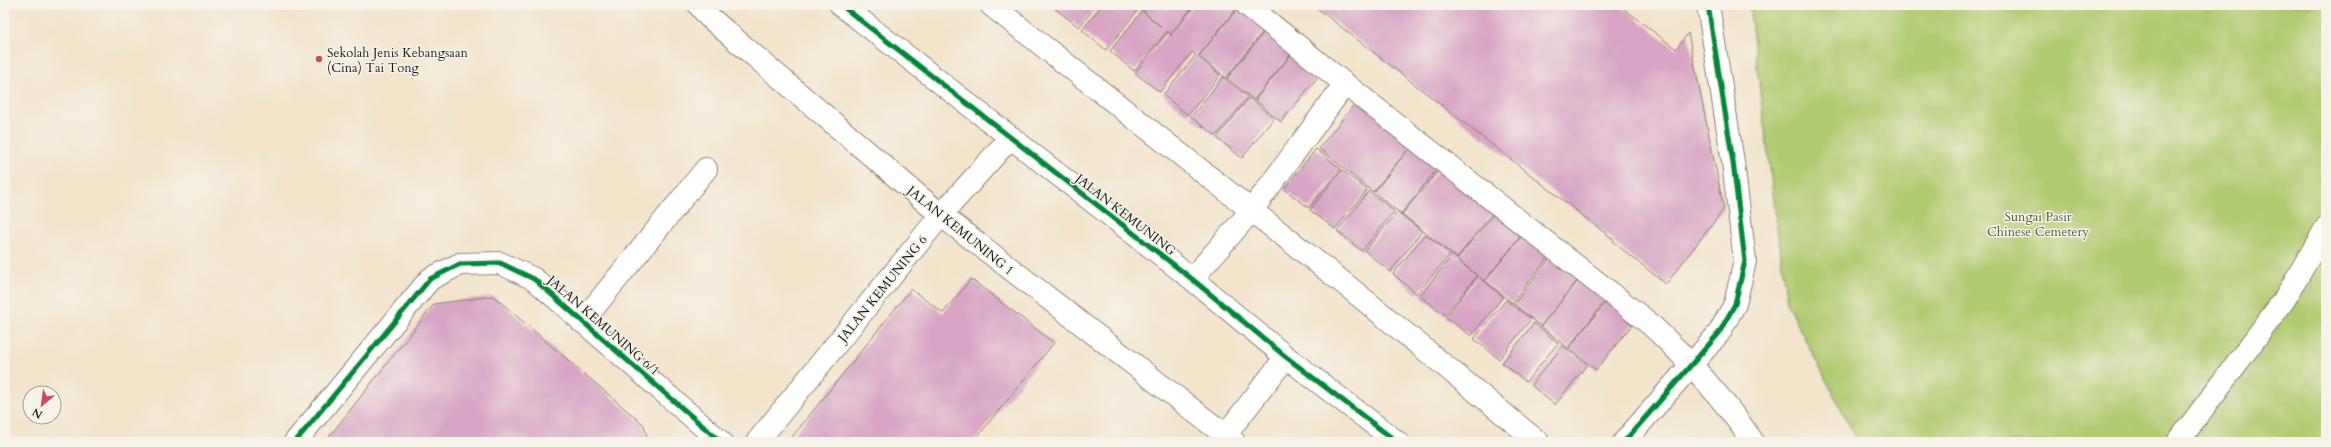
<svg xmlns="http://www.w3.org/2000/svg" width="2331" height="447" viewBox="0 0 2331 447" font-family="Cardo,serif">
<rect width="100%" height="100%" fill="#f7f3e8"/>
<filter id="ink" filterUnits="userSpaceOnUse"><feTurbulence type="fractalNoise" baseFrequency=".025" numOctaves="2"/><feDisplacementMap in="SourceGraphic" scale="8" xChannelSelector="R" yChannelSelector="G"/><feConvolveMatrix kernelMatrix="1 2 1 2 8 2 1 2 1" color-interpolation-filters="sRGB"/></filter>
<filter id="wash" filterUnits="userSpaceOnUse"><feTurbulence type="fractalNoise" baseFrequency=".012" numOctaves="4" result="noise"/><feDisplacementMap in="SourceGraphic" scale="16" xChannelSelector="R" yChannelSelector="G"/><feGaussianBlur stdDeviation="0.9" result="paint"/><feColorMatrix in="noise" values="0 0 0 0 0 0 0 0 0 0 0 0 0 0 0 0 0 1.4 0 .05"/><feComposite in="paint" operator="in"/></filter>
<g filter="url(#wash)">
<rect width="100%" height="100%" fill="#f3e4cb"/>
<!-- green -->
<path fill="#b0ca70" stroke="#667346" d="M1749,5H2326V442H1858L1787,304Z"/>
<g id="blocks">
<!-- building -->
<path fill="#d7a4c5" d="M1056,5H1097L1079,27L1054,8Z
M1102,5H1132L1138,10L1106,50L1082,30Z
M1134,5H1148L1143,12Z
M1149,5H1194L1171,34L1167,31L1134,71L1110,51L1142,11L1161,27L1144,12Z
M1195,5H1234L1237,7L1198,57L1220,75L1188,115L1163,95L1196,55L1192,52L1160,92L1135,73L1168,32L1172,36L1171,34Z
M1313,5H1619L1676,49L1688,33L1724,209L1666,284L1613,242L1614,240Z
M1238,8L1265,29L1226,78L1199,56Z
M1266,30L1293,51L1254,100L1227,78Z
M1294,51L1321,73L1281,122L1255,100Z
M1223,77L1248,97L1216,136L1191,117Z
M1249,98L1274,118L1242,158L1217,138Z
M1358,100L1440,165L1401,214L1374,192L1407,151L1373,192L1319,148Z
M1316,149L1341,169L1309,208L1284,189Z
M1442,166L1495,209L1457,258L1402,214Z
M1342,170L1367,190L1335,229L1310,210Z
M1369,191L1394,211L1362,251L1337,231Z
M1497,210L1524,232L1484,281L1457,259Z
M1397,212L1422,231L1390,272L1365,251Z
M1525,232L1551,254L1512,303L1485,281Z
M1425,234L1450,254L1417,294L1393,274Z
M1452,255L1477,276L1445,315L1420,296Z
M1553,255L1580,277L1541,326L1514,304Z
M1478,276L1503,297L1471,336L1446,317Z
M1580,278L1607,299L1568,348L1541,326Z
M971,279L1054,343L973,442H788L911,289L943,313Z
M493,296L644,425L648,442H325L434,304Z
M1506,300L1531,319L1499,359L1474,339Z
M1608,300L1635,321L1596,370L1569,348Z
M1534,323L1558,343L1526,382L1502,363Z
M1563,346L1587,365L1555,405L1531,385Z"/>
</g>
</g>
<g filter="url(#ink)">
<use href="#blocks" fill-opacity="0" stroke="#888074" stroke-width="1"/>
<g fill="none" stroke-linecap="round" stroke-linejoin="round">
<!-- minor casing -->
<g stroke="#888074" stroke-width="24">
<path id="minor" d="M699,5L709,17L941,215L1234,442
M841,5L1192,279L1286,357L1397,442
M991,5L1346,285L1538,442
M1247,5L1345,84L1650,324C1689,360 1723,398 1753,442
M1192,279L1252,210L1345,84
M582,322L706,169
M295,442L430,279L460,264L500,263L534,279L721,442
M757,442L941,215L1011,137
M1220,442L1286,357
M1624,442L1719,333L1735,304L1745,261L1733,162L1708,5
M2178,442L2284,300L2326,228"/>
</g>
<!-- minor -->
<use href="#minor" stroke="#fff" stroke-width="22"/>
<!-- cycleway casing -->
<g stroke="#f7f3e8" stroke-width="8">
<path id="cycleway" d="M841,5L1192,279L1286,357L1397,442
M295,442L430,279L460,264L500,263L534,279L721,442
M1624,442L1719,333L1735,304L1745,261L1733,162L1708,5"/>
</g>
<!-- cycleway -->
<use href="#cycleway" stroke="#00873e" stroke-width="5"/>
</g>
</g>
<!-- markers -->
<circle fill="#d1495b" stroke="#f7f3e8" stroke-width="1.5" cx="319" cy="59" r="4"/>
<g text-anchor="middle" stroke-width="3" stroke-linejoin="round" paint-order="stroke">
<!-- poi labels -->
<g font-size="13" fill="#1c1c1c" stroke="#f7f3e8" text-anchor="start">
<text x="327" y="57">Sekolah Jenis Kebangsaan<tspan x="327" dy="15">(Cina) Tai Tong</tspan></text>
</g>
<!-- street labels -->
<g font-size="13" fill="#1c1c1c" stroke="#f7f3e8">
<text transform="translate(1126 214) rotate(38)" y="5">JALAN KEMUNING</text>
<text transform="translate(961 230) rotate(39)" y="5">JALAN KEMUNING 1</text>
<text transform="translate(882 288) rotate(-51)" y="5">JALAN KEMUNING 6</text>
<text transform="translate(604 325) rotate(41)" y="5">JALAN KEMUNING 6/1</text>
</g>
<!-- park labels -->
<g font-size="13" fill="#505939" stroke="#f7f3e8">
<text x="2038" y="221">Sungai Pasir<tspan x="2038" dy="15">Chinese Cemetery</tspan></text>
</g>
</g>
<!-- margin -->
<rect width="2331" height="447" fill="none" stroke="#f7f3e8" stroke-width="20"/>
<!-- north arrow -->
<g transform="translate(42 405) rotate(209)"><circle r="19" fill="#f7f3e8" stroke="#9f9d96"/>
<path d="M0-3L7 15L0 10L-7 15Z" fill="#d1495b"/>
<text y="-6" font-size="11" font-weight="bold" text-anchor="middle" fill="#1c1c1c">N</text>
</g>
</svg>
